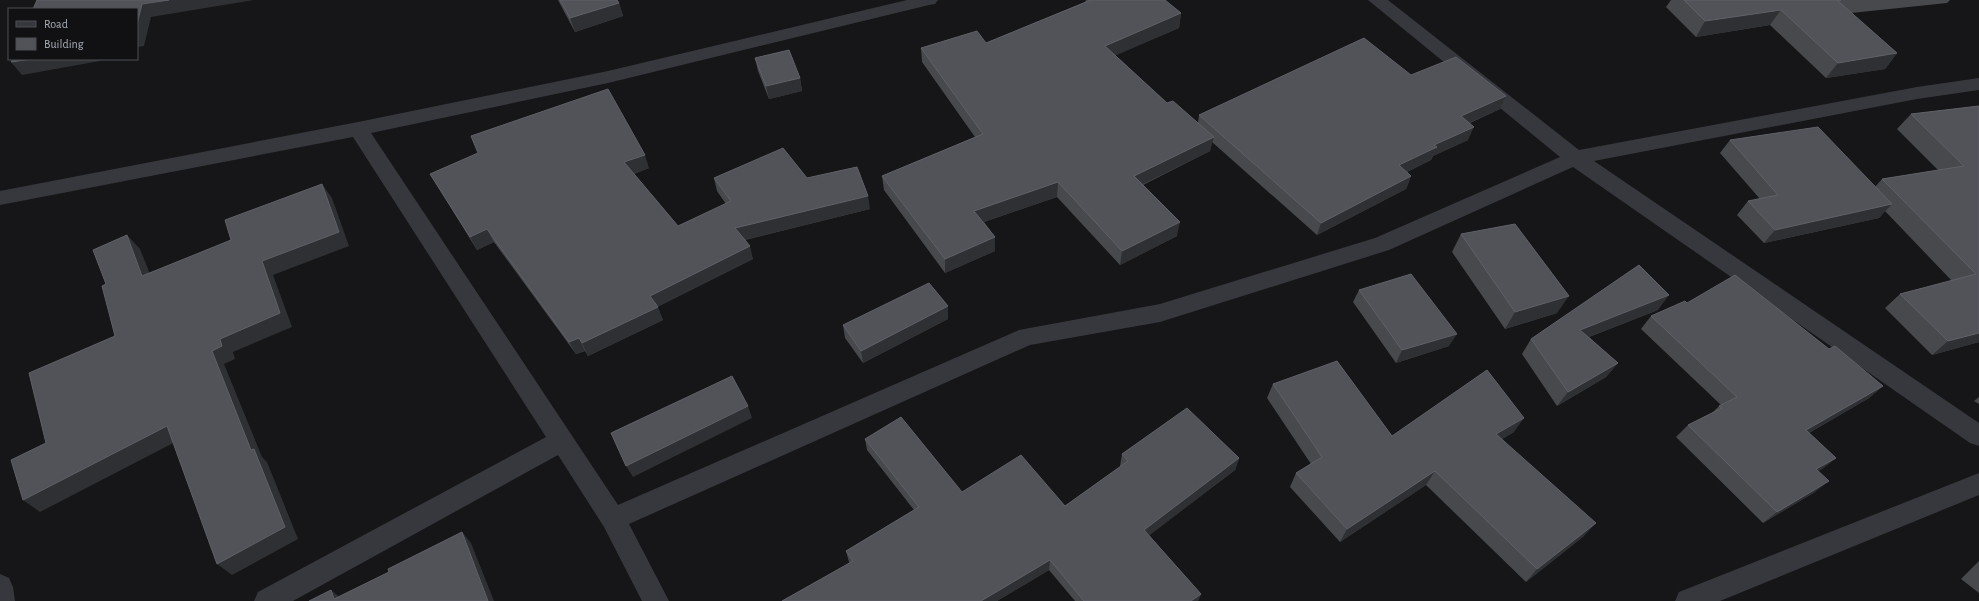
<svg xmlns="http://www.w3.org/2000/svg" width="1979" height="601" viewBox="0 0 1979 601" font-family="'Alegreya Sans',sans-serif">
<rect width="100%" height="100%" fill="#161618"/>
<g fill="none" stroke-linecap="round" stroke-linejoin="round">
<!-- minor -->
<path fill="#37383d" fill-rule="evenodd" d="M907,0H938L935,4L929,5L608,83L371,133L618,505L1019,330L1160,304L1375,238L1560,157L1368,0H1388L1579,150L1917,87L1979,78V90L1917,99L1594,161L1979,423V446L1970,443L1573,167L1389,250L1160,322L1030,345L629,524L669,601H642L604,527L558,455L293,601H254L258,592L546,437L353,137L0,205V191L358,122L608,71Z
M1979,473V495L1720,601H1675L1679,592Z
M0,574L9,578L13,587L15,601H0Z"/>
</g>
<!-- wall -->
<path fill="#47494d" d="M558,0H617L619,3L623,16L575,32Z
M1086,0H1165L1181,13L1179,28L1115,55L1167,103L1198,123L1199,115L1411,75L1506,96L1500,109L1470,123L1468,140L1433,156L1431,160L1407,172L1411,176L1406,189L1317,235L1212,142L1210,151L1143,185L1177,236L1120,265L1057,197L984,222L995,237V251L945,273L884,190L882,176L975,137L922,62L921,48L986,43L1085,2Z
M1671,0H1950L1947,3L1851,13L1897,53L1885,69L1826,78L1770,25L1696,37L1666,7Z
M755,58L800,78L802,91L769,99L758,71Z
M1979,106V342L1932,355L1885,308L1900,294L1952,281L1885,211L1879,218L1764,243L1737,215L1748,201L1760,199L1720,153L1730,140L1875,187L1882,179L1938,170L1897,129L1911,114Z
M649,168L634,174L678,226L726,204L717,191L714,178H807L870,209L745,240L753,259L657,307L663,320L588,356L585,351L576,354L494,242L477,250L430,174Z
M1461,234L1557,313L1505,329L1452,252Z
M1359,290L1449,346L1396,363L1353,302Z
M1687,303L1829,349L1883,386L1869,398L1809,433L1836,458L1822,469L1818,471L1815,492L1763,523L1676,437L1688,425L1712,413L1719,406L1721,405L1641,329L1651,316Z
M948,306V319L863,363L845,338L843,325Z
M1658,310L1589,337L1618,363L1606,377L1557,406L1522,354L1531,339Z
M1273,384L1392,436L1514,432L1502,439L1584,536L1526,582L1426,485L1340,542L1290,487L1296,473L1311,464L1267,398Z
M1979,397V404L1974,401Z
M865,439L962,492L1065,506L1121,467L1120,466L1122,454L1239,458L1235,470L1149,535L1201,594L1198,601H1075L1049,570L997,601H782L850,563L849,562L846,551L914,510L867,450Z
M1979,561V593L1961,579Z"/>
<!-- shaded-wall -->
<path fill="#2f3033" d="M169,0H254L151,17L144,46L137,47V24L142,4Z
M619,3L623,16L575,32L570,18Z
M1781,10L1770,25L1696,37L1705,21Z
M1181,13L1179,28L1103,61L1105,46Z
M1897,53L1885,69L1826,78L1838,63Z
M31,59H101L100,61L22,75L11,62Z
M800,78L802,91L769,99L766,86Z
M1506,96L1500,109L1455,129L1461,116Z
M1474,127L1468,140L1433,156L1431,160L1394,178L1399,165L1434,145Z
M1214,137L1210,151L1131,190L1134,176Z
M645,155L649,168L629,176L624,162Z
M1411,176L1406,189L1317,235L1321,223Z
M1058,182L1057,197L975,225L974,211Z
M322,184L332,198L349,246L273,275L292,327L233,352L235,359L224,364L262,457L267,462L298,539L232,575L217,564L251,450L212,351L220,339L262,261Z
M868,196L870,209L739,241L735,228Z
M1892,204L1879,218L1764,243L1775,230Z
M1180,222L1177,236L1120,265L1122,251Z
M487,229L494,242L477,250L470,237Z
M127,235L140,249L156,289L142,276Z
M995,237V251L945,273V259Z
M750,246L753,259L655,308L650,296Z
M1669,295L1658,310L1570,344L1580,330Z
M1569,296L1557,313L1505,329L1515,312Z
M948,306V319L863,363L861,351Z
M658,307L663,320L588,356L582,343Z
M1979,333V342L1932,355L1948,341Z
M1457,334L1449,346L1396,363L1402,350Z
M579,338L585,351L576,354L569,342Z
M1618,363L1606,377L1557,406L1568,392Z
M1883,386L1869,398L1793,442L1806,430Z
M748,406L752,418L633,477L626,466Z
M1524,418L1514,432L1487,448L1496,434Z
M167,426L181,439L40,512L23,500Z
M1239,458L1235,470L1142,541L1144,530Z
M1836,458L1822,469L1802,481L1816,469Z
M1435,471L1426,485L1340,542L1347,529Z
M1829,481L1815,492L1763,523L1777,512Z
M1596,523L1584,536L1526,582L1537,569Z
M462,532L471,543L494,601H488Z
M1050,560L1049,570L997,601H981Z
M331,590L343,600L334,599Z
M1201,594L1198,601H1191Z"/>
<!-- building -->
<path fill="#525359" stroke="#5f6168" d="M37,0H169L142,4L137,24V9H33Z
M560,0H617L619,3L570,18Z
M1091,0H1165L1181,13L1105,46L1167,103L1173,101L1214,137L1134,176L1180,222L1122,251L1058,182L974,211L995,237L945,259L882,176L983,134L921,48L977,31L986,43Z
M1684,0H1841H1837L1897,53L1838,63L1781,10L1705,21Z
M1364,38L1411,75L1456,57L1506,96L1461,116L1474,127L1434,145L1437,147L1399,165L1411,176L1321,223L1199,115Z
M789,50L800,78L766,86L755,58Z
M13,59H31L11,62Z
M608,89L645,155L624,162L678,226L731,201L714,178L783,148L807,178L857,167L868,196L735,228L750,246L650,296L658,307L582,343L579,338L569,342L487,229L470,237L430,174L478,153L471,136Z
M1979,106V333L1948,341L1900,294L1976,274L1882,179L1964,166L1911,114Z
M1818,127L1892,204L1775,230L1748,201L1778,195L1730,140Z
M322,184L339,232L262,261L280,313L220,339L222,346L212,351L251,450L254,449L285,527L217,564L167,426L23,500L11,460L46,443L29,373L115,336L102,286L106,284L93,250L127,235L142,276L231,240L225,220Z
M1515,224L1569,296L1515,312L1461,234Z
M1639,265L1669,295L1580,330L1618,363L1568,392L1531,339Z
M1411,274L1457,334L1402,350L1359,290Z
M1735,275L1829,349L1835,346L1883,386L1806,430L1836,458L1816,469L1829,481L1777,512L1688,425L1722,408L1719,406L1737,397L1651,316L1685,301L1687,303Z
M929,283L948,306L861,351L843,325Z
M1337,361L1392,436L1487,370L1524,418L1496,434L1596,523L1537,569L1435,471L1347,529L1296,473L1322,457L1273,384Z
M732,376L748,406L626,466L611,433Z
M1187,408L1239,458L1144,530L1201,594L1191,601H1084L1050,560L981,601H782L853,561L846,551L919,507L865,439L901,417L962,492L1021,455L1065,506L1128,461L1122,454Z
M462,532L488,601H309L331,590L334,599L389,572L388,569Z"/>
<!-- legend -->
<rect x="8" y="8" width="130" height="52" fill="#111113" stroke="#4d4f55"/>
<rect x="16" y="21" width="20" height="6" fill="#37383d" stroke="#4d4f55"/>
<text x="44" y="28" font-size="12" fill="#a8adb8">Road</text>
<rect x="16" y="38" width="20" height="12" fill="#525359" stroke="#4d4f55"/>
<text x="44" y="48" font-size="12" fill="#a8adb8">Building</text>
</svg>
